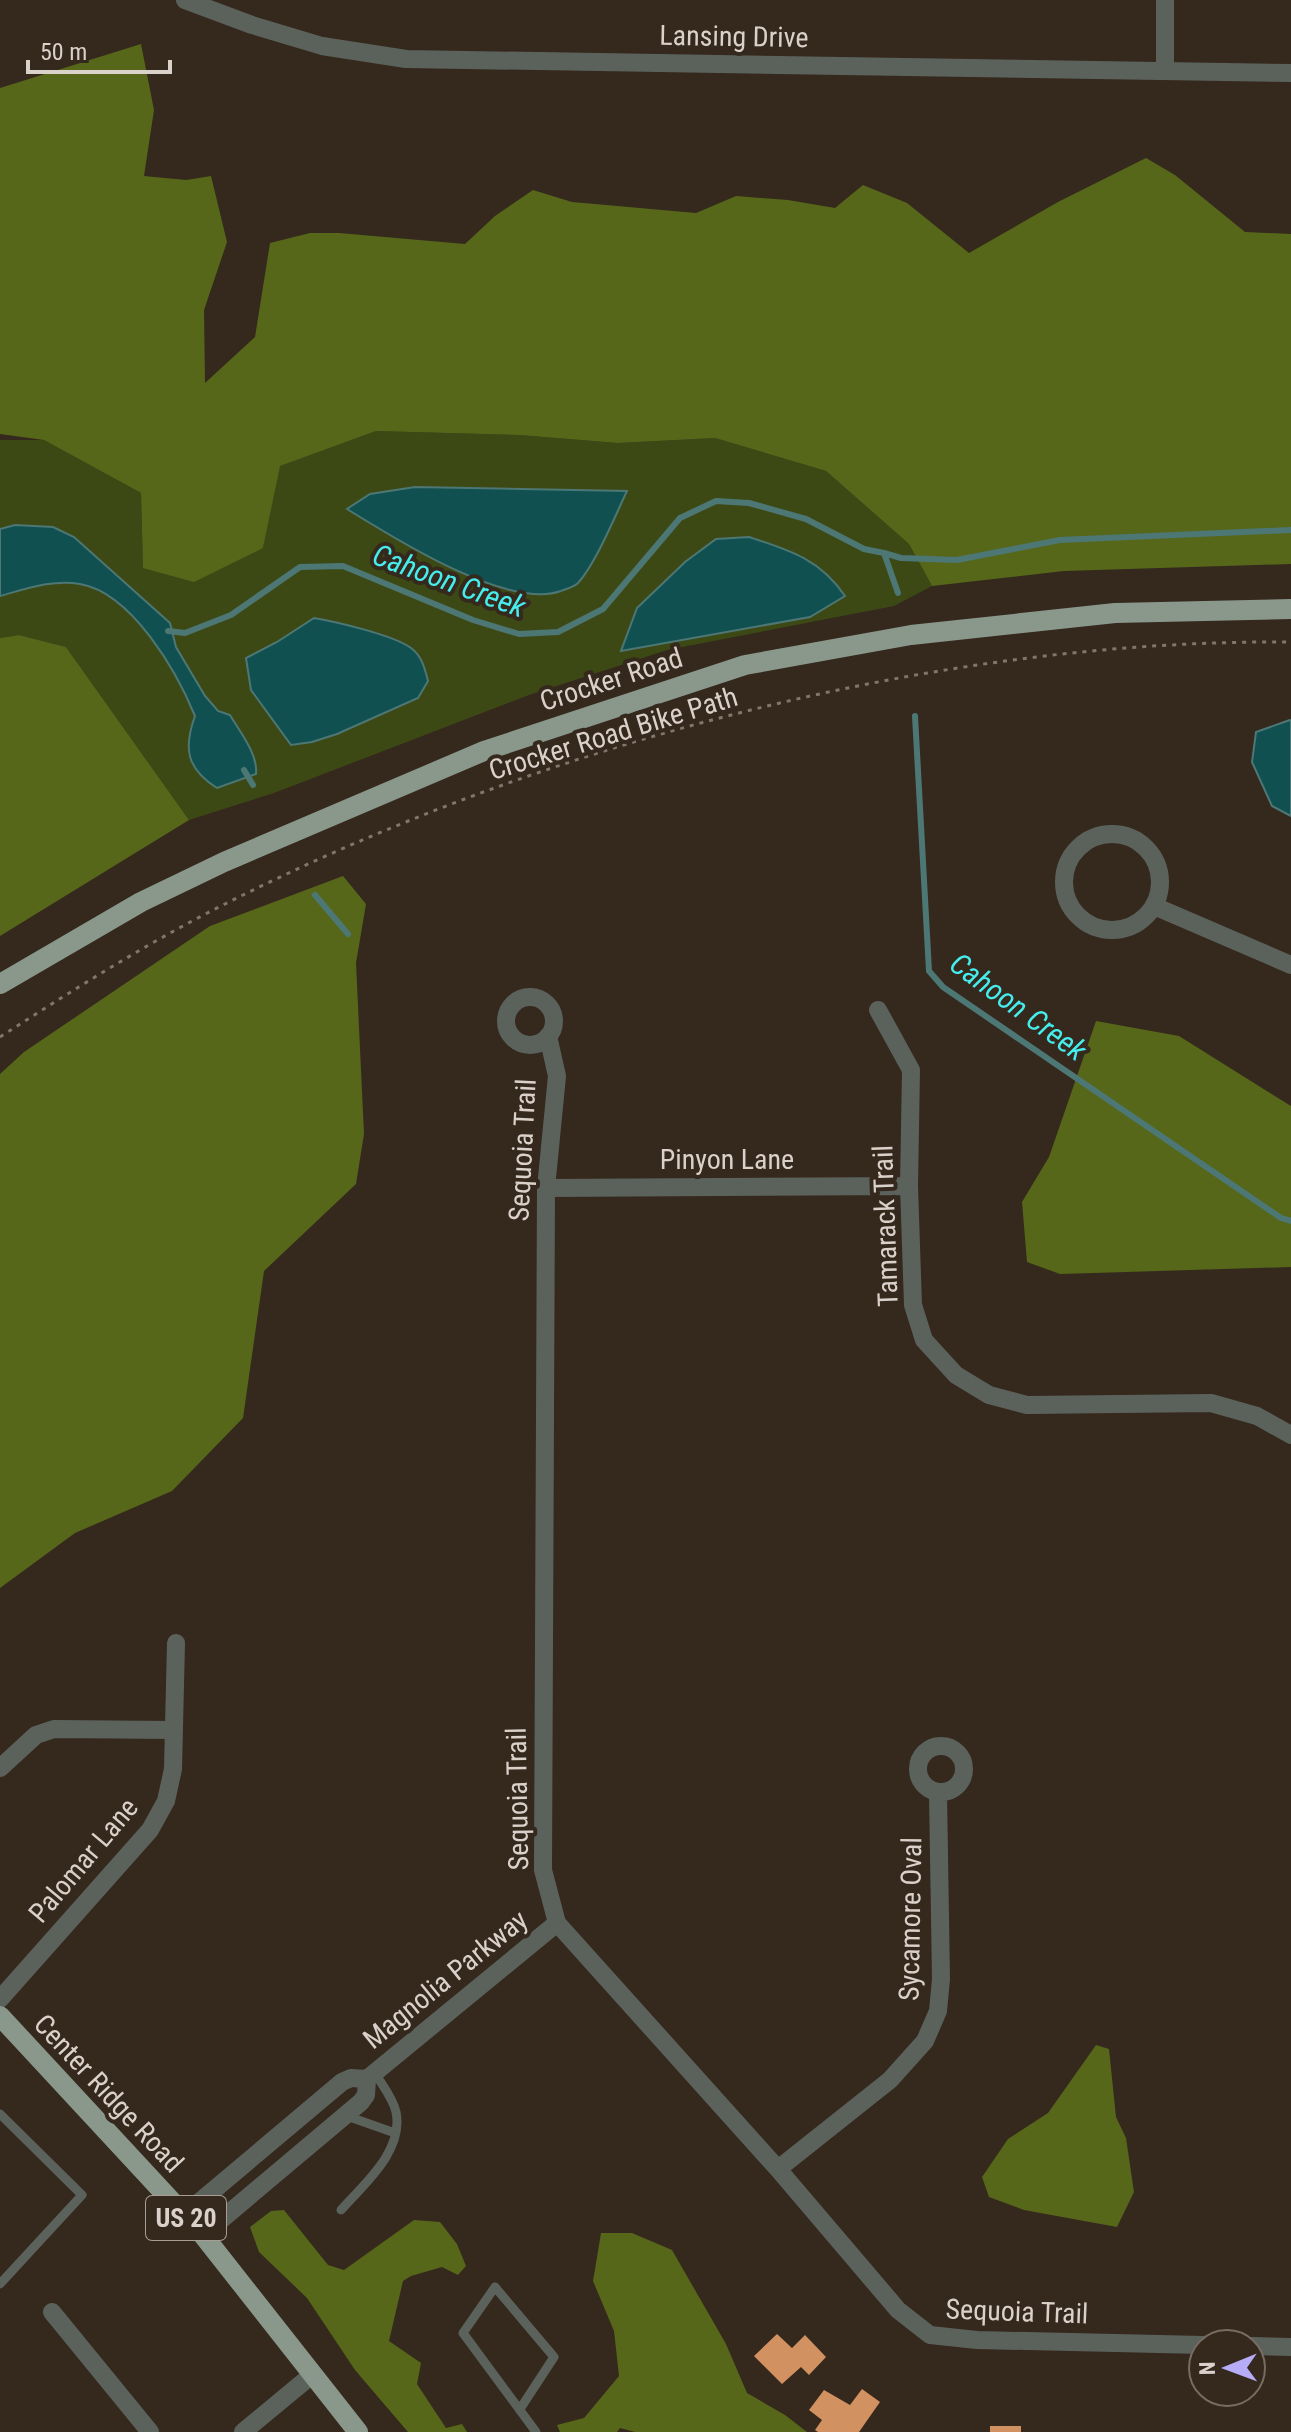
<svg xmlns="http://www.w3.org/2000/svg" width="1291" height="2432" viewBox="0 0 1291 2432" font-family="'Roboto Condensed',sans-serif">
<rect width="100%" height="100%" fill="#35281d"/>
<!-- green -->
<path fill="#3d4915" d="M376,431L519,435L618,443L715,438L826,471L909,544L932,586L894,606L667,650L529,695L274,793L189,820L66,647L19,635L0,638V440H44L141,493L143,568L263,548L279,466Z"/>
<!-- forest -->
<path fill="#56671a" d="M141,44L154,110L144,176L186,180L211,176L227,242L204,310L205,383L255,337L270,243L310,233H339L465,244L495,216L533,190L572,202L696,213L736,196L788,200L835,208L863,185L907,203L969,253L1058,202L1146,158L1175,175L1245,232L1291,234V564L1064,571L932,586L909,544L826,471L715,438L618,443L519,435L376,431L280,466L263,548L194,582L143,568L141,493L44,440L0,434V88Z
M19,635L66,647L189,820L0,936V638Z
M343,876L366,904L356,963L364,1134L356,1184L264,1271L243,1418L172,1491L75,1533L0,1588V1074L24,1052L210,926Z
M1096,1021L1179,1036L1291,1106V1267L1060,1274L1027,1262L1022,1202L1049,1157Z
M1096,2045L1109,2049L1116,2117L1126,2138L1134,2192L1117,2227L1024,2210L989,2197L982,2177L1008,2139L1048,2113Z
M284,2210L328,2265L344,2270L414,2220L440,2222L457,2244L466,2266L458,2275L442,2267L411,2276L403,2281L389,2341L421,2363L417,2384L446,2428L462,2424L467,2432H408L355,2370L307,2298L259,2252L250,2227L271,2211Z
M601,2233H632L672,2250L726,2344L747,2393L785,2415L807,2432H635L620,2428L617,2432H560L557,2425L584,2418L619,2376L614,2331L593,2281Z"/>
<!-- water -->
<path fill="#105050" stroke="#4d7775" stroke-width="2" d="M415,487L627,491C615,516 596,563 578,583C574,587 566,589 561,591C507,610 394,538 347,509L370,494Z
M15,525L53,527L74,537L170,623L176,647L205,696L218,711L230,715C240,732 258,754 256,774L217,788C187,769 183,749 195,716C177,672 132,593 80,584C53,579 26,589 0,596V529Z
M749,537C789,550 820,559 845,596L810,617L621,651L637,608L685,562L716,539Z
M314,618C337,622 393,635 411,648C422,656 425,669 428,681L418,698L337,734L312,742L291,745L251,690L246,658L277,642Z
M1290,720L1291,721V816L1272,806L1252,762L1256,732Z"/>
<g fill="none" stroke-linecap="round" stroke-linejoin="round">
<!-- stream -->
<path stroke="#4d7775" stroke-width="6" d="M884,553L901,558L957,560L1060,540L1291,530
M168,631L185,633L231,615L300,567L343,566L473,620L519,634L558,632L603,609L680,518L716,501L749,503L806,519L864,549L884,553L898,593
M915,716L929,971L943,987L1281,1218L1291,1221
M244,770L253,785
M315,895L348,934"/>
</g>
<!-- building -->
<path fill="#d29160" d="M777,2334L792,2348L805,2335L826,2357L809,2375L801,2367L782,2384L754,2356Z
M862,2389L880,2402L859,2432H818L815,2430L822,2420L809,2410L824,2390L850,2405Z
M990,2426H1021V2432H990Z"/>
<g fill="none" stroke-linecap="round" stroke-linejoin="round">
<!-- path -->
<path stroke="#81766d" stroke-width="3" stroke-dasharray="4 6" stroke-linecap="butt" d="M0,1037C73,990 147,943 225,904C541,744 936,639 1291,642"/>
<!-- service -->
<path stroke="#5b625c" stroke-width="9" d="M0,2114L82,2195L0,2284
M344,2115L395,2133
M341,2210C364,2184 404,2151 396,2112C393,2098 382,2085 375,2073
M520,2409L554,2357L495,2287L463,2333L536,2432"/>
<!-- minor -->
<path stroke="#5b625c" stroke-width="18" d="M185,0L252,25L322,46L406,59L1291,73
M1165,71V0
M1064 882a48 48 0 1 1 96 0a48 48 0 1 1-96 0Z
M1154,906L1291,965
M506 1021a24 24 0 1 1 48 0a24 24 0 1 1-48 0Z
M878,1010L911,1070L909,1186L913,1305L924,1340L956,1375L989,1395L1027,1405L1211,1403L1257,1416L1291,1435
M548,1036L557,1076L546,1188L543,1870L557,1923L778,2169L898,2310L930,2335L977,2340L1203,2345
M546,1188L909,1186
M918 1769a23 23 0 1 1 46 0a23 23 0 1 1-46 0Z
M0,1768L36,1735L54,1729L174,1730
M0,1999L150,1830L166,1801L173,1769L176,1643
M778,2169L890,2080L925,2041L938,2011L941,1979L938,1793
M184,2215L342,2082L351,2078L367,2079L557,1923
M203,2235L361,2102L366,2095L367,2079
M52,2312L150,2432
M1251,2346L1291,2347
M243,2432L313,2374"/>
<!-- primary -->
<path stroke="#8a988c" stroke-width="20" d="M0,984L141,902L224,862L484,751L745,665L911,635L1115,613L1291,609
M0,2016L203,2235L358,2432"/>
</g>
<g text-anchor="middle" stroke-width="8" stroke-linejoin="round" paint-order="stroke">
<!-- shield labels -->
<rect fill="#35281d" stroke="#a89e96" stroke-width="2" x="146" y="2196" width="80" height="44" rx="6"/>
<g font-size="26" font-weight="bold" fill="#dad1ca">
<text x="186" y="2227">US 20</text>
</g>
<!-- street labels -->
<g font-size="28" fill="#dad1ca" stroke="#35281d">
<text transform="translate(734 36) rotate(1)" y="10">Lansing Drive</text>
<text transform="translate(611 679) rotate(-18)" y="10">Crocker Road</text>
<text transform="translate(613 733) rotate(-17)" y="10">Crocker Road Bike Path</text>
<text transform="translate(522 1150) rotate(-87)" y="10">Sequoia Trail</text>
<text x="727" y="1169">Pinyon Lane</text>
<text transform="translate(885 1226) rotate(-92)" y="10">Tamarack Trail</text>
<text transform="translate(517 1799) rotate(-91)" y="10">Sequoia Trail</text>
<text transform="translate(83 1860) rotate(-50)" y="10">Palomar Lane</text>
<text transform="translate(910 1919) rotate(-89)" y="10">Sycamore Oval</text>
<text transform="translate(445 1979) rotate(-39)" y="10">Magnolia Parkway</text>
<text transform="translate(109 2093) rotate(47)" y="10">Center Ridge Road</text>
<text transform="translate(1017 2311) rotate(2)" y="10">Sequoia Trail</text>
</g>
<!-- water labels -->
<g font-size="30" font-style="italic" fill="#46eded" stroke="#35281d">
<text transform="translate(449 581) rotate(20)" y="10">Cahoon Creek</text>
<text transform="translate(1018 1007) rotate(36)" y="10">Cahoon Creek</text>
</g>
</g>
<!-- north arrow -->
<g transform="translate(1227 2368) rotate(269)"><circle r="38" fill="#35281d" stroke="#776c62" stroke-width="2"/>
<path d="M0-6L14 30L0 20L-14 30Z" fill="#b6acf8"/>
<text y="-12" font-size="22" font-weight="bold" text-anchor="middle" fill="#dad1ca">N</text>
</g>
<!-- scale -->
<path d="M28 60v12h142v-12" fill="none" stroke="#dad1ca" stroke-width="4"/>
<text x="40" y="60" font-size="24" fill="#dad1ca" stroke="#35281d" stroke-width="6" paint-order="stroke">50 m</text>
</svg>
